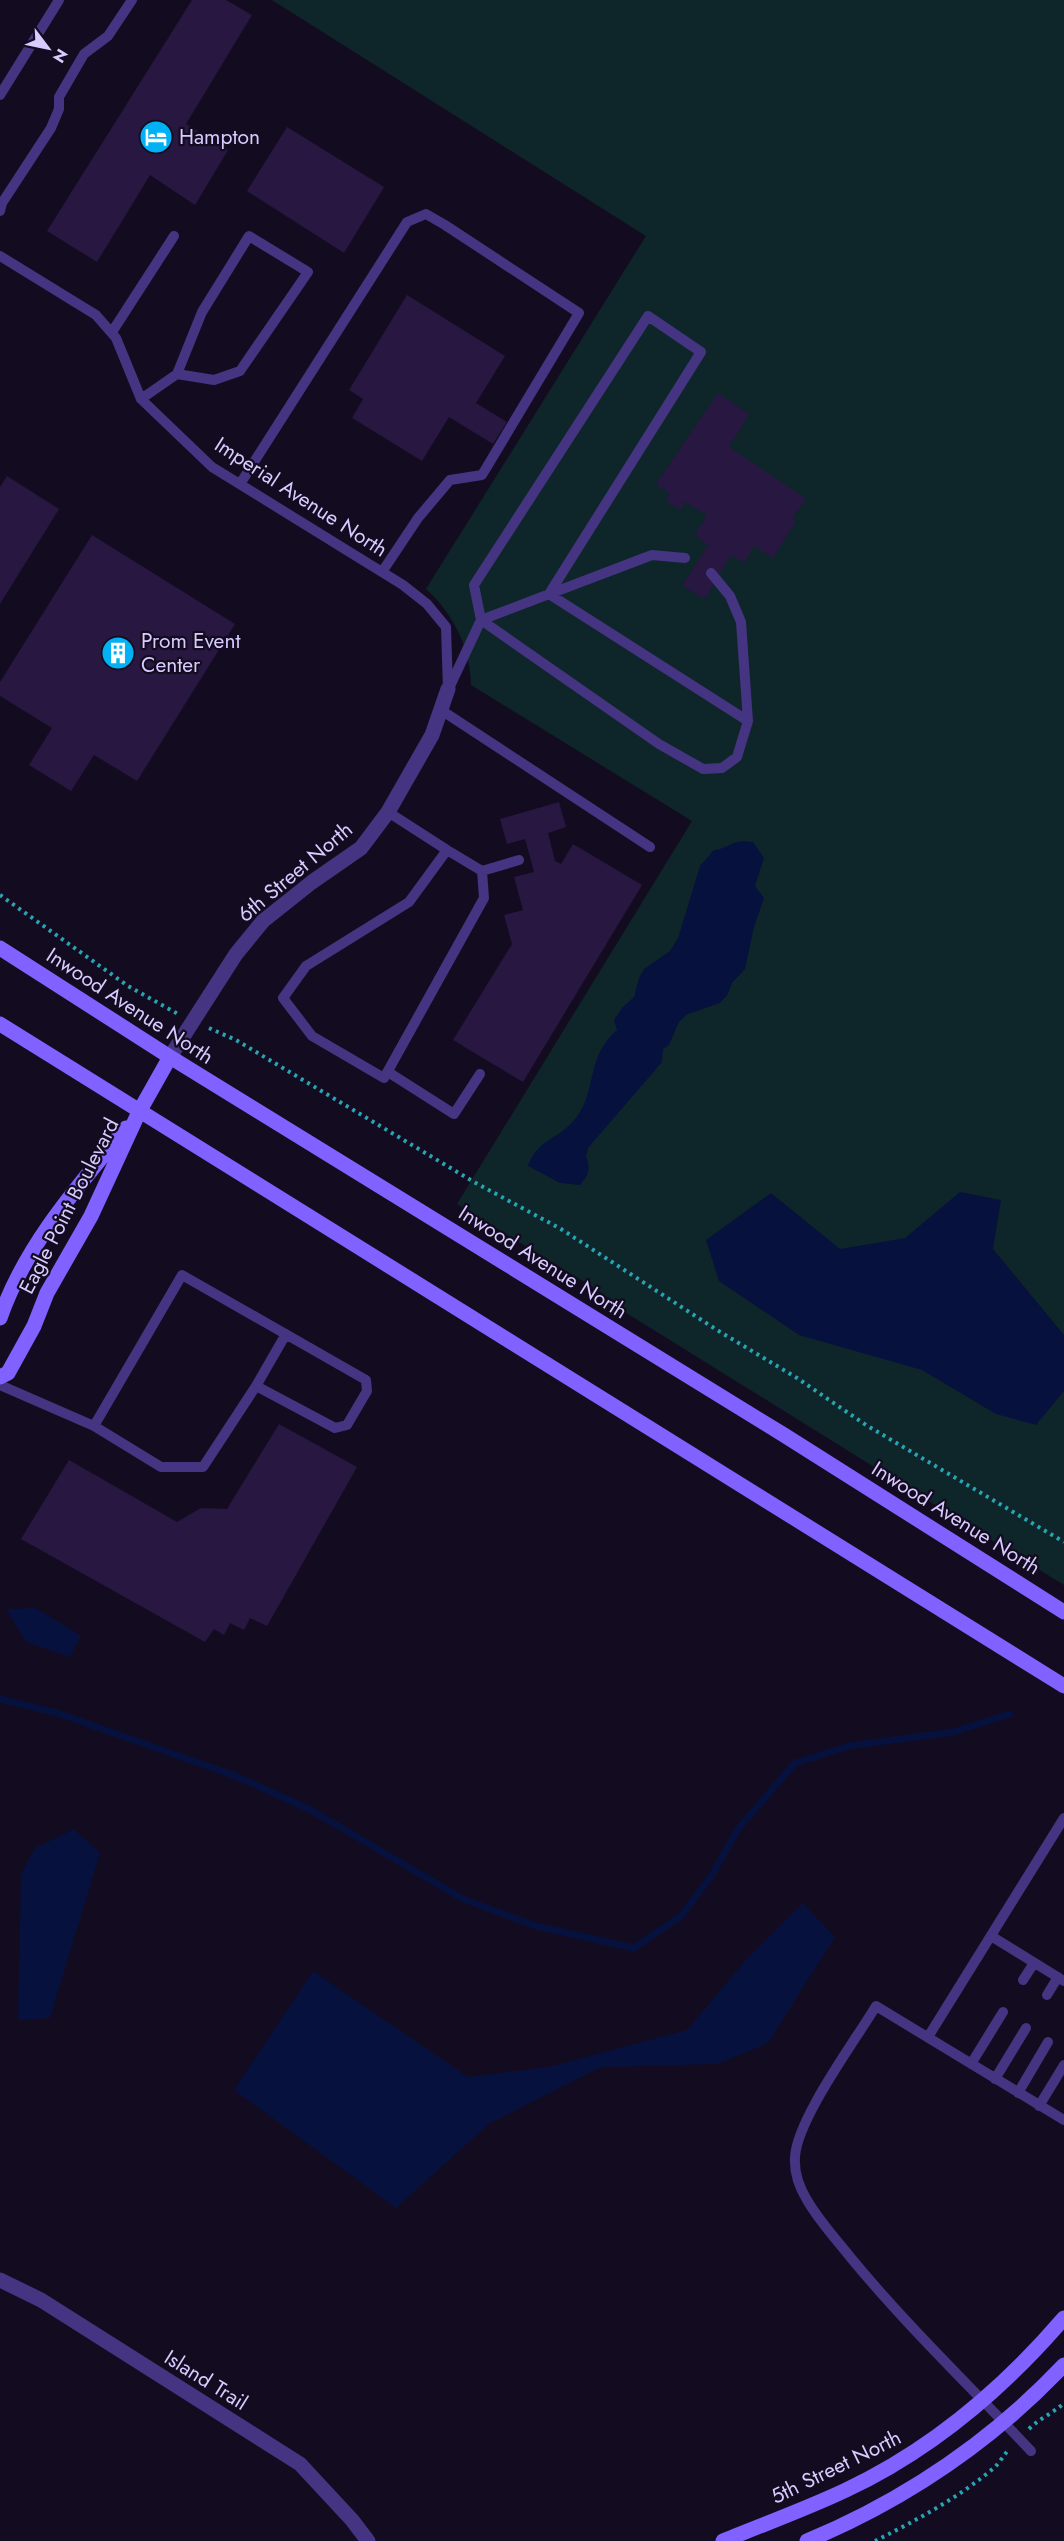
<svg xmlns="http://www.w3.org/2000/svg" width="1064" height="2541" viewBox="0 0 1064 2541" font-family="Jost,sans-serif">
<rect width="100%" height="100%" fill="#130c20"/>
<!-- green -->
<path fill="#0e262a" d="M272,0H1064V1585L628,1314L599,1291L457,1204L692,821L471,685C471,649 453,613 426,589L646,236Z"/>
<!-- water -->
<path fill="#07113d" d="M742,841L753,842L764,858L755,886L764,898L754,927L745,969L732,983L728,994L720,1003L686,1015L679,1022L669,1045L663,1049L662,1062L588,1148L586,1156C591,1168 589,1175 580,1185L560,1183L528,1166C538,1138 559,1140 576,1118C598,1088 585,1058 617,1030L614,1020L622,1008L634,997L639,978L644,969L670,951L678,938L700,866L714,850C725,849 729,843 742,841Z
M960,1192L1001,1200L993,1249L1064,1335V1391L1036,1425L996,1414L922,1370L799,1335L719,1281L706,1240L771,1193L840,1249L905,1238Z
M36,1608L81,1636L70,1657L26,1642L6,1609Z
M74,1829L100,1853L50,2018L18,2020L21,1874L35,1848Z
M803,1903L835,1937L768,2043L718,2064L601,2067L490,2123L396,2208L234,2090L313,1971L468,2077L549,2067L687,2030L743,1963Z"/>
<g fill="none" stroke-linecap="round" stroke-linejoin="round">
<!-- stream -->
<path stroke="#07113d" stroke-width="7" d="M0,1699L57,1713L233,1775L309,1809L463,1899L536,1926L634,1948L681,1916L712,1875L738,1829L795,1763L849,1746L953,1732L1010,1714"/>
</g>
<!-- building -->
<path fill="#271741" d="M192,0H226L252,15L186,124L228,150L195,205L150,175L97,262L47,231Z
M287,127L384,187L344,253L247,191Z
M407,295L505,356L476,403L507,422L493,444L449,417L422,461L352,418L363,399L349,390Z
M718,393L749,414L729,447L806,499L792,518L796,521L773,558L754,546L744,563L731,555L705,599L682,586L708,545L695,535L707,515L685,502L681,510L666,501L670,494L656,484Z
M7,476L59,509L0,604V487Z
M92,535L235,624L137,781L94,755L71,791L29,765L52,728L0,696V682Z
M559,802L566,827L548,833L555,861L561,864L573,844L642,885L523,1082L453,1040L512,944L504,915L523,910L514,877L534,872L525,839L507,844L500,819Z
M279,1424L357,1467L267,1626L250,1618L244,1630L230,1623L224,1635L214,1629L205,1642L21,1539L69,1460L177,1522L201,1508L227,1509Z"/>
<g fill="none" stroke-linecap="round" stroke-linejoin="round">
<!-- path -->
<path stroke="#28a5b5" stroke-width="4" stroke-dasharray="3 4.5" stroke-linecap="butt" d="M0,895L128,986L178,1014
M209,1028L236,1040L474,1182L561,1229L717,1330L797,1378L866,1425L1064,1542
M1029,2429C1040,2418 1052,2414 1064,2403
M875,2541C915,2521 960,2497 995,2467C1000,2462 1004,2455 1009,2449"/>
<!-- lane -->
<path stroke="#453481" stroke-width="10" d="M0,95L59,0
M0,211L2,203L51,128L59,109V97L84,54L108,36L132,0
M0,256L96,315L116,338L141,399L212,467L403,585L427,604L446,627L448,689
M112,332L174,236
M141,399L177,374L202,312L249,236L308,272L240,371L214,380L177,374
M240,484L407,222L426,214L445,225L579,313L482,475L450,480L418,518L382,572
M685,558L652,555L481,620L474,585L648,316L701,352L549,594L748,721
M450,686L481,620L659,744L703,769L722,768L737,757L748,721L741,622L730,596L711,573
M441,710L650,847
M388,812L447,850
M447,850L482,871L484,898L384,1078L312,1036L283,998L306,966L409,902Z
M482,871L519,860
M388,1072L454,1114L480,1074
M0,1385L94,1426L161,1467H203L256,1386L335,1428L347,1425L367,1391L366,1380L182,1275L94,1426
M256,1386L286,1334
M991,1936L1064,1981
M1023,1980L1034,1963
M1047,1995L1058,1977
M928,2037L1064,1818
M971,2064L1003,2012
M995,2079L1026,2028
M1018,2093L1048,2042
M1039,2106L1064,2065
M1031,2451C971,2387 907,2326 851,2258C836,2239 819,2221 807,2200C799,2187 794,2172 795,2157C797,2119 855,2041 876,2006L1064,2120"/>
<!-- street -->
<path stroke="#453481" stroke-width="15" d="M170,1057L236,954L263,921L312,882L361,848L388,812L432,735L448,689
M0,2280L41,2300L300,2464L352,2520L368,2541"/>
<!-- secondary -->
<path stroke="#8161ff" stroke-width="15" d="M0,948L170,1057L784,1435L1064,1612
M0,1024L1064,1686
M0,1318C25,1246 78,1186 126,1128
M0,1377L8,1373L34,1326L47,1293L91,1216L139,1112L170,1057
M723,2541C764,2524 806,2509 846,2490C931,2450 1003,2389 1064,2318
M807,2541C905,2500 991,2442 1064,2365"/>
</g>
<!-- icons -->
<defs>
<g id="hotel-disc" transform="scale(1.725)"><circle r="9.5" fill="#00b2f5" stroke="#130c20"/><path d="M-6-4.5h1.5V1H6V5H4.5V3h-9V5H-6ZM-4 0a1.8 1.8 0 1 1 3.6 0ZM.5 0V-2.5h3Q6-2.5 6 0Z" fill="#fff"/></g>
<g id="building-disc" transform="scale(1.725)"><circle r="9.5" fill="#00b2f5" stroke="#130c20"/><path d="M-4-6H4V6H1V3H-1V6H-4ZM-2.5-4.3h1.7v1.8h-1.7ZM.8-4.3h1.7v1.8H.8ZM-2.5-1h1.7V.8h-1.7ZM.8-1h1.7V.8H.8Z" fill="#fff"/></g>
</defs>
<g fill-rule="evenodd">
<use href="#hotel-disc" x="156" y="137"/>
<use href="#building-disc" x="118" y="653"/>
</g>
<g text-anchor="middle" stroke-width="4.5" stroke-linejoin="round" paint-order="stroke">
<!-- poi labels -->
<g font-size="21" fill="#d9caff" stroke="#130c20" text-anchor="start">
<text x="179" y="144">Hampton</text>
<text x="141" y="648">Prom Event<tspan x="141" dy="24">Center</tspan></text>
</g>
<!-- street labels -->
<g font-size="21" fill="#d9caff" stroke="#130c20">
<text transform="translate(301 497) rotate(33)" y="7">Imperial Avenue North</text>
<text transform="translate(295 872) rotate(-40)" y="7">6th Street North</text>
<text transform="translate(130 1006) rotate(33)" y="7">Inwood Avenue North</text>
<text transform="translate(69 1206) rotate(-63)" y="7">Eagle Point Boulevard</text>
<text transform="translate(543 1262) rotate(32)" y="7">Inwood Avenue North</text>
<text transform="translate(956 1518) rotate(32)" y="7">Inwood Avenue North</text>
<text transform="translate(206 2380) rotate(32)" y="7">Island Trail</text>
<text transform="translate(836 2467) rotate(-26)" y="7">5th Street North</text>
</g>
</g>
<!-- north arrow -->
<g transform="translate(48 48) rotate(122)" stroke="#130c20" stroke-width="4.5" paint-order="stroke">
<path d="M0-4.5L10 22L0 15L-10 22Z" fill="#d9caff"/>
<text y="-9" font-size="16" font-weight="bold" text-anchor="middle" fill="#d9caff">N</text>
</g>
</svg>
